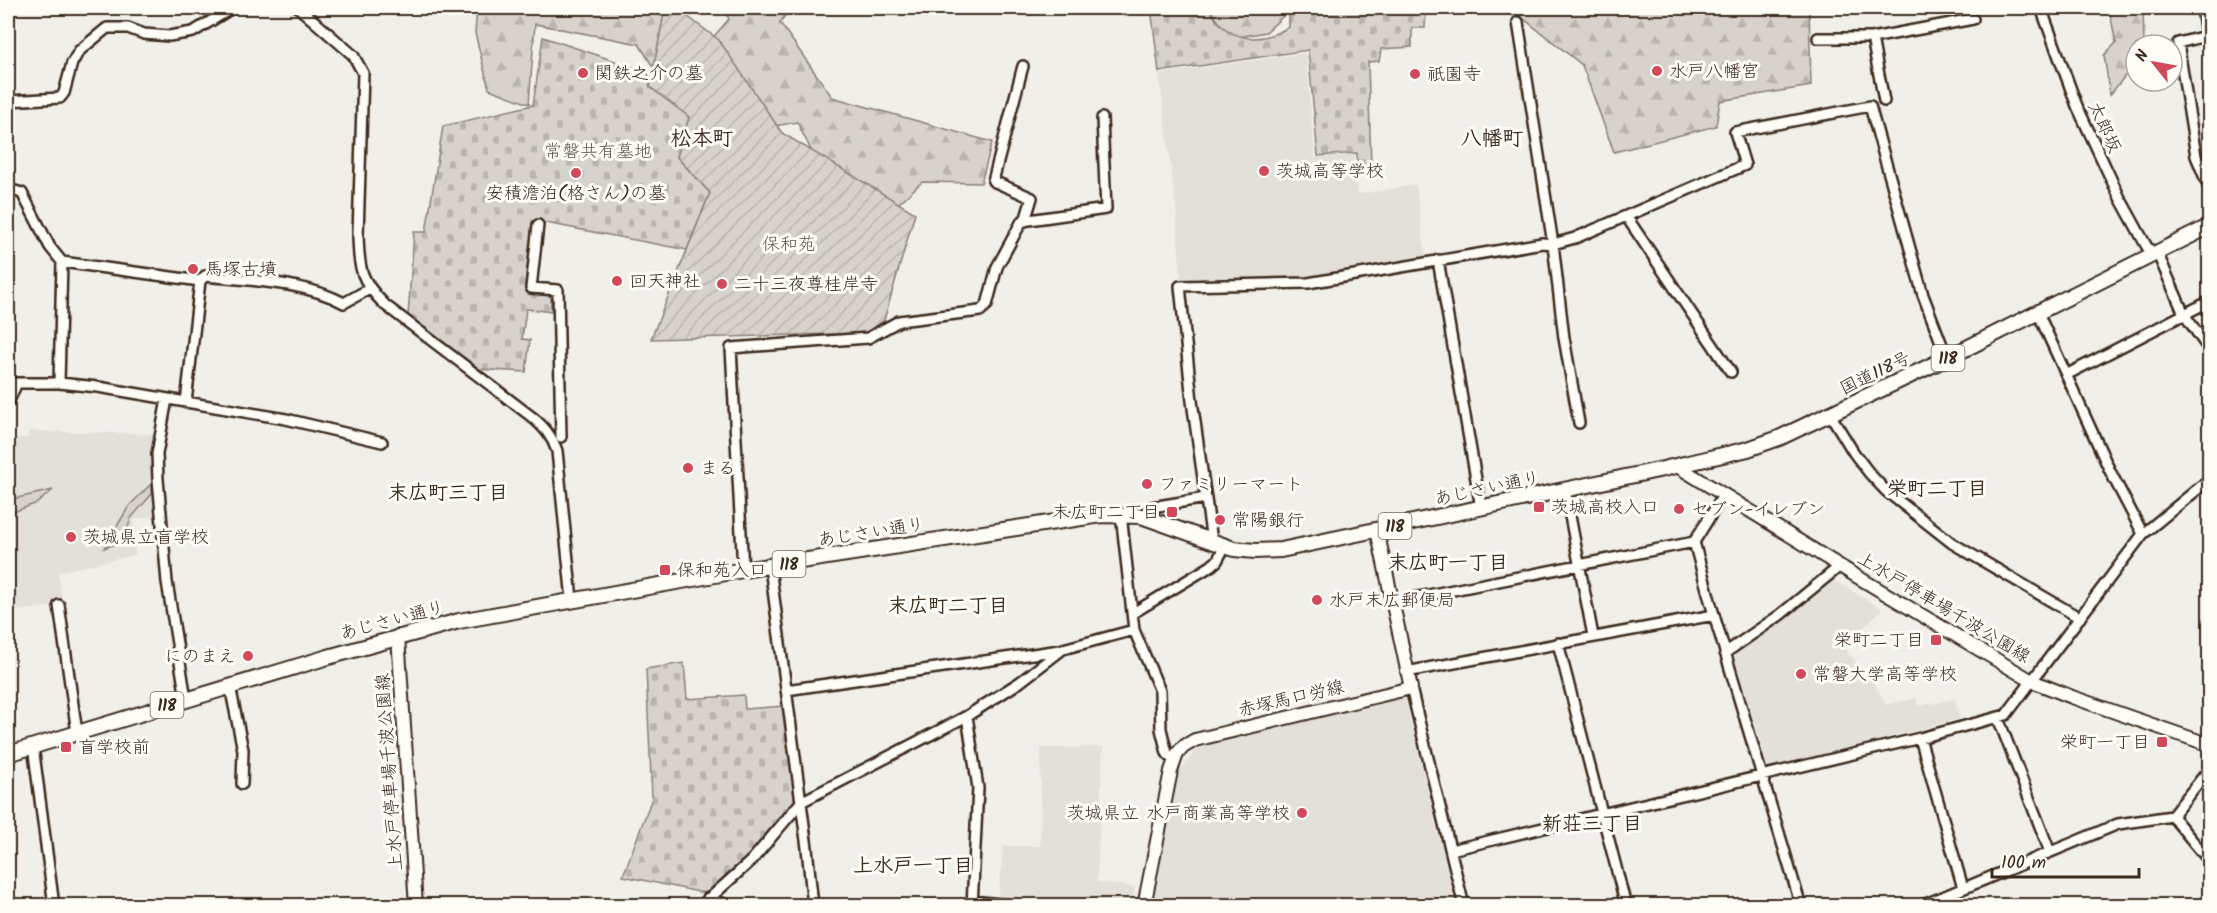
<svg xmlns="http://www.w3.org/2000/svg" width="2217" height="913" viewBox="0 0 2217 913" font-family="Kalam,'Klee One',sans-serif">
<defs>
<pattern id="forest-firs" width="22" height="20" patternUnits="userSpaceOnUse" patternTransform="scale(1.5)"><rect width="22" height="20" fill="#d7d2cc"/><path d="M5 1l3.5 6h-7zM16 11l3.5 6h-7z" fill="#b9b4af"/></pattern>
<pattern id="cemetery-stones" width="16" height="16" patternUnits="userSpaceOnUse" patternTransform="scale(1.5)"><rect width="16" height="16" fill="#d7d2cc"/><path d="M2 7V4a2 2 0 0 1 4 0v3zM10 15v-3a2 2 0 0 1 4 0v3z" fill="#b9b4af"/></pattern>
<pattern id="garden-furrows" width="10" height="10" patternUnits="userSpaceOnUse" patternTransform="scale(1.5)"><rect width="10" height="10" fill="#d7d2cc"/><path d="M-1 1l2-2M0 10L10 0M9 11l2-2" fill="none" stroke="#b9b4af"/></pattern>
</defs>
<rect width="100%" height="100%" fill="#f1efea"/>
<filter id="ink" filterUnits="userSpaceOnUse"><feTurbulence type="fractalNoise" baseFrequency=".0167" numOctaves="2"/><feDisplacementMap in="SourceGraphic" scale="12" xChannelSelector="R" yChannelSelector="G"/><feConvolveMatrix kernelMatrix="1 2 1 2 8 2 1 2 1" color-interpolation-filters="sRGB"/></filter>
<g filter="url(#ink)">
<!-- built -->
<path fill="#e3e0da" d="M1306,53L1315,158L1354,154L1358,194L1416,185L1426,260L1307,279L1181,282L1176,208L1159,74Z
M29,431L156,434L157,515L134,520L135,555L58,572L63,605L8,612V438H27Z
M1834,580L1882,609L1843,648L1854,659L1863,676L1868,672L1886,705L1916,698L1919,706L1955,699L1960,719L1768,768L1734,656Z
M1405,698L1456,905L1151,906L1179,772L1195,751L1223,738Z
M1103,747L1097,882L1135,887L1132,905L1028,906L998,901L1003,846H1040L1041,748Z"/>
<!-- green -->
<path fill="#d7d2cc" stroke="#897e75" stroke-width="1.5" d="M152,483V494L131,518L124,541L104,548L129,506Z
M53,490L37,503L8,514V500Z"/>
<!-- forest -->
<path fill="url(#forest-firs)" stroke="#897e75" stroke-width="1.5" d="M477,8H661L703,49L729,19L723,8H790L780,23L832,97L992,142L981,183L922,182L885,216L818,164L797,122L763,128L699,113L655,70L639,44L535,24L529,104L489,89L475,33Z
M1209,8H1292L1266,32L1238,37L1223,28Z
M1510,8H1809L1811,86L1720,101L1716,126L1614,152L1582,65Z
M2109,8H2143L2144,45H2136V62L2110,95L2104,55L2116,43Z"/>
<!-- cemetery -->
<path fill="url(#cemetery-stones)" stroke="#897e75" stroke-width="1.5" d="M1151,8H1209C1226,42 1258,45 1289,27V15L1304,8H1436L1426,9L1425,28H1412V47L1381,49L1379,61L1368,62L1371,166L1357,167V153L1318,156L1308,50L1159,72Z
M543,37L648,72L650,87L690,117L677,157L710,193L687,250L535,221L528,294L551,296V311L526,309L522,339L530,340L526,372L476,369L408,316L414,232H426L443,126L533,105Z
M684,663L687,699L744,695L745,709L784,706L795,802L762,844L708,894L623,876L652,798L646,669Z"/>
<!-- garden -->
<path fill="url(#garden-furrows)" stroke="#897e75" stroke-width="1.5" d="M665,8H676L719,40L782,133L915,213L884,320L868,333L651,339L710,193L677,157L689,117L650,87Z"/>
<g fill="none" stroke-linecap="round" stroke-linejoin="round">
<!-- minor casing -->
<g stroke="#3b2a1e" stroke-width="14">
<path id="minor" d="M299,8L353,55L363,73L358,235C359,269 360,280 385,305L532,417C544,427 552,436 557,451L572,600
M2041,8L2077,106L2119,196L2147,247L2160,259L2184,314L2210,351
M2202,8L2206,36
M1518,22L1553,244L1564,338L1579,423
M2210,35L2178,43L2196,156L2210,190
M1818,38H1872L1973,19
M1872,38L1884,101
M1023,66L993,181L1032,198L1025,221
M8,101L60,98L64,93L72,63L79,51L107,28H128L144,34L169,36L193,32L232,8
M8,189L22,193L50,247L62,262
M1626,216L1731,372
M538,225L531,288L558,290L561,437
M1438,260L1481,508
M2038,313L2110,471L2143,534
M2066,375L2210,301
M8,383H59L98,387L286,419L382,442
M59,383L62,262L200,281L205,276C251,281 303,281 344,303L369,289
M167,399L157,454L158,479L167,582L186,699
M186,402L200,281
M8,403L17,383
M1830,414L1854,453L1870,474L1886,491L1952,543L2080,618
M1565,490L1593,636
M1724,494L1694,542L1714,615L1801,906
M1121,514L1134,630L1160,691L1161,729L1167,753L1174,761
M1141,516L1152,507L1206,498
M1212,541L1192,401L1180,286L1308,283L1542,243L1553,244L1575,238L1745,165L1735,132L1870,106L1923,295L1947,358
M770,567L807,848L813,906
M743,570L731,348L868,338L899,321L980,311L987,305L997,267L1022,221L1106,209L1102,118
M1393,602L1694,542
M59,605L77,733
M1133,613L1211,566L1217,561L1225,546
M1558,643L1626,906
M1725,653L1780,615L1840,566
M1406,672L1714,615
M230,686L243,750L242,784
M1411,688L1464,906
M786,690L1060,650
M967,716L978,788L972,906
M1998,718L2050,852
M1920,738L1963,888
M33,746L54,906
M2172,816L2210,862
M1451,850L1920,738L2006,715L2143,534L2210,479
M708,898L730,906
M973,901L1018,906
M701,906L752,860L801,802L967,716L1020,682L1063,649L1134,630
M1921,906L2118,824L2172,816L2210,768"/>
</g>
<!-- major casing -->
<g stroke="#3b2a1e" stroke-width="16">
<path id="major" d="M1677,466L1861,579L2032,681L2072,697L2210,745
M398,636L416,906
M1144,906L1171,771L1177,754L1183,747L1195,740L1411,688L1377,530"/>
</g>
<!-- highway casing -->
<g stroke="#3b2a1e" stroke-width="18">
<path id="highway" d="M8,754L328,657L459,621L743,570L1101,515L1141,516L1234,549L1255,551L1281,550L1663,469L1748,449L1779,438L1947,358L2210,226"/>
</g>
<!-- minor -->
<use href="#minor" stroke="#fdfcf7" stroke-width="9"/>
<!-- major -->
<use href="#major" stroke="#fdfcf7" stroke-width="12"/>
<!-- highway -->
<use href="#highway" stroke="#fdfcf7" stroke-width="14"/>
</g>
</g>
<!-- markers -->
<g fill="#d1495b" stroke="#fdfcf7" stroke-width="2">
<circle cx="1657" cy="71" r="6"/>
<circle cx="583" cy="73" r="6"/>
<circle cx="1415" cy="74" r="6"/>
<circle cx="1264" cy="171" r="6"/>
<circle cx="576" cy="173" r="6"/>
<circle cx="193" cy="269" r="6"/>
<circle cx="617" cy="281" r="6"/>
<circle cx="722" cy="284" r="6"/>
<circle cx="688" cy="468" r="6"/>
<circle cx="1147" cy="484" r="6"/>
<rect x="1533" y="501" width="12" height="12" rx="3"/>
<circle cx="1679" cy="509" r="6"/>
<rect x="1166" y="506" width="12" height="12" rx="3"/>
<circle cx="1220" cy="520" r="6"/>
<circle cx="71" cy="537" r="6"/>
<rect x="659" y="564" width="12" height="12" rx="3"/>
<circle cx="1317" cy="600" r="6"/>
<rect x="1930" y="634" width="12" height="12" rx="3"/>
<circle cx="248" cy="656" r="6"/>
<circle cx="1801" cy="674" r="6"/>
<rect x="2156" y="736" width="12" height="12" rx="3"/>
<rect x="60" y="741" width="12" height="12" rx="3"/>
<circle cx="1302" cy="813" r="6"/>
</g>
<g text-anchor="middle" stroke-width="6" stroke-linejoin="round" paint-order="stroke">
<!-- shield labels -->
<g fill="#fdfcf7" stroke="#75695f" stroke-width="1.5">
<rect x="1931.5" y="345" width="33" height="26" rx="4.5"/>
<rect x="1378.5" y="513" width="33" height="26" rx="4.5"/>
<rect x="772.5" y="551" width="33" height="26" rx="4.5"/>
<rect x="150.5" y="692" width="33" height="26" rx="4.5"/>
</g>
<g font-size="16" font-weight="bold" fill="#3b2a1e">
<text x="1948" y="364">118</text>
<text x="1395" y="532">118</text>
<text x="789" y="570">118</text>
<text x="167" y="711">118</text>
</g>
<!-- poi labels -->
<g font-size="18" fill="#3b2a1e" stroke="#fdfcf7" text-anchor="start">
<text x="1669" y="77">水戸八幡宮</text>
<text x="595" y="79">関鉄之介の墓</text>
<text x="1427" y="80">祇園寺</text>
<text x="1276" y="177">茨城高等学校</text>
<text x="576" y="199" text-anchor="middle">安積澹泊(格さん)の墓</text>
<text x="205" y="275">馬塚古墳</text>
<text x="629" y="287">回天神社</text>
<text x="734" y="290">二十三夜尊桂岸寺</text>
<text x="700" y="474">まる</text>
<text x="1159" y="490">ファミリーマート</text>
<text x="1551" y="513">茨城高校入口</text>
<text x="1691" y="515">セブン-イレブン</text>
<text x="1160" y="518" text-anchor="end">末広町二丁目</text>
<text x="1232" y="526">常陽銀行</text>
<text x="83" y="543">茨城県立盲学校</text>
<text x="677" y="576">保和苑入口</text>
<text x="1329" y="606">水戸末広郵便局</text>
<text x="1924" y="646" text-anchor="end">栄町二丁目</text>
<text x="236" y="662" text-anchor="end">にのまえ</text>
<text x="1813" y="680">常磐大学高等学校</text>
<text x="2150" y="748" text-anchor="end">栄町一丁目</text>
<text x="78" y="753">盲学校前</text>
<text x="1290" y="819" text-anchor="end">茨城県立 水戸商業高等学校</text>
</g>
<!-- street labels -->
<g font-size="18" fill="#3b2a1e" stroke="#fdfcf7">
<text transform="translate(2105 127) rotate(65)" y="6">太郎坂</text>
<text transform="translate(1875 373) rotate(-26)" y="6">国道118号</text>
<text transform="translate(1487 488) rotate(-12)" y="6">あじさい通り</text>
<text transform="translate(871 532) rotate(-9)" y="6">あじさい通り</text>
<text transform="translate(1944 607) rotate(31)" y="6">上水戸停車場千波公園線</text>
<text transform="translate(392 620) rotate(-15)" y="6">あじさい通り</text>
<text transform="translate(1291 698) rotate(-13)" y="6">赤塚馬口労線</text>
<text transform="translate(389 772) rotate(-94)" y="6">上水戸停車場千波公園線</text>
</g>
<!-- park labels -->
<g font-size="18" fill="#62544a" stroke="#fdfcf7">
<text x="598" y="157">常磐共有墓地</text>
<text x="789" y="250">保和苑</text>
</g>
<!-- neighbourhood labels -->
<g font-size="20" font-weight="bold" fill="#3b2a1e" stroke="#fdfcf7">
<text x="1937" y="495">栄町二丁目</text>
<text x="448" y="499">末広町三丁目</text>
<text x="1448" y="569">末広町一丁目</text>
<text x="948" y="612">末広町二丁目</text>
<text x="1592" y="830">新荘三丁目</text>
<text x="913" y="872">上水戸一丁目</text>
</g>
<!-- quarter labels -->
<g font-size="21" font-weight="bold" fill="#3b2a1e" stroke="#fdfcf7">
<text x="702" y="145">松本町</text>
<text x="1492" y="145">八幡町</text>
</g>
</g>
<!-- margin -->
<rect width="2217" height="913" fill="none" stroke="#fdfcf7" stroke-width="30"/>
<rect x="15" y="15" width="2187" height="883" fill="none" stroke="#3b2a1e" stroke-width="2" filter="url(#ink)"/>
<!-- north arrow -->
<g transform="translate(2154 63) rotate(301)"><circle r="28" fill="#fdfcf7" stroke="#afa8a0" stroke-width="1.5"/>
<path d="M0-4.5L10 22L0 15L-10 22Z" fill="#d1495b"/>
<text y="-9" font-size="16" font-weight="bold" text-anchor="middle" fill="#3b2a1e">N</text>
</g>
<!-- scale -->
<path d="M1992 868v9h147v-9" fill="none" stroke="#3b2a1e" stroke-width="3"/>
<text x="2001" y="868" font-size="18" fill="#3b2a1e" stroke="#fdfcf7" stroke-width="4.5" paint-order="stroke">100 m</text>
</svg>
